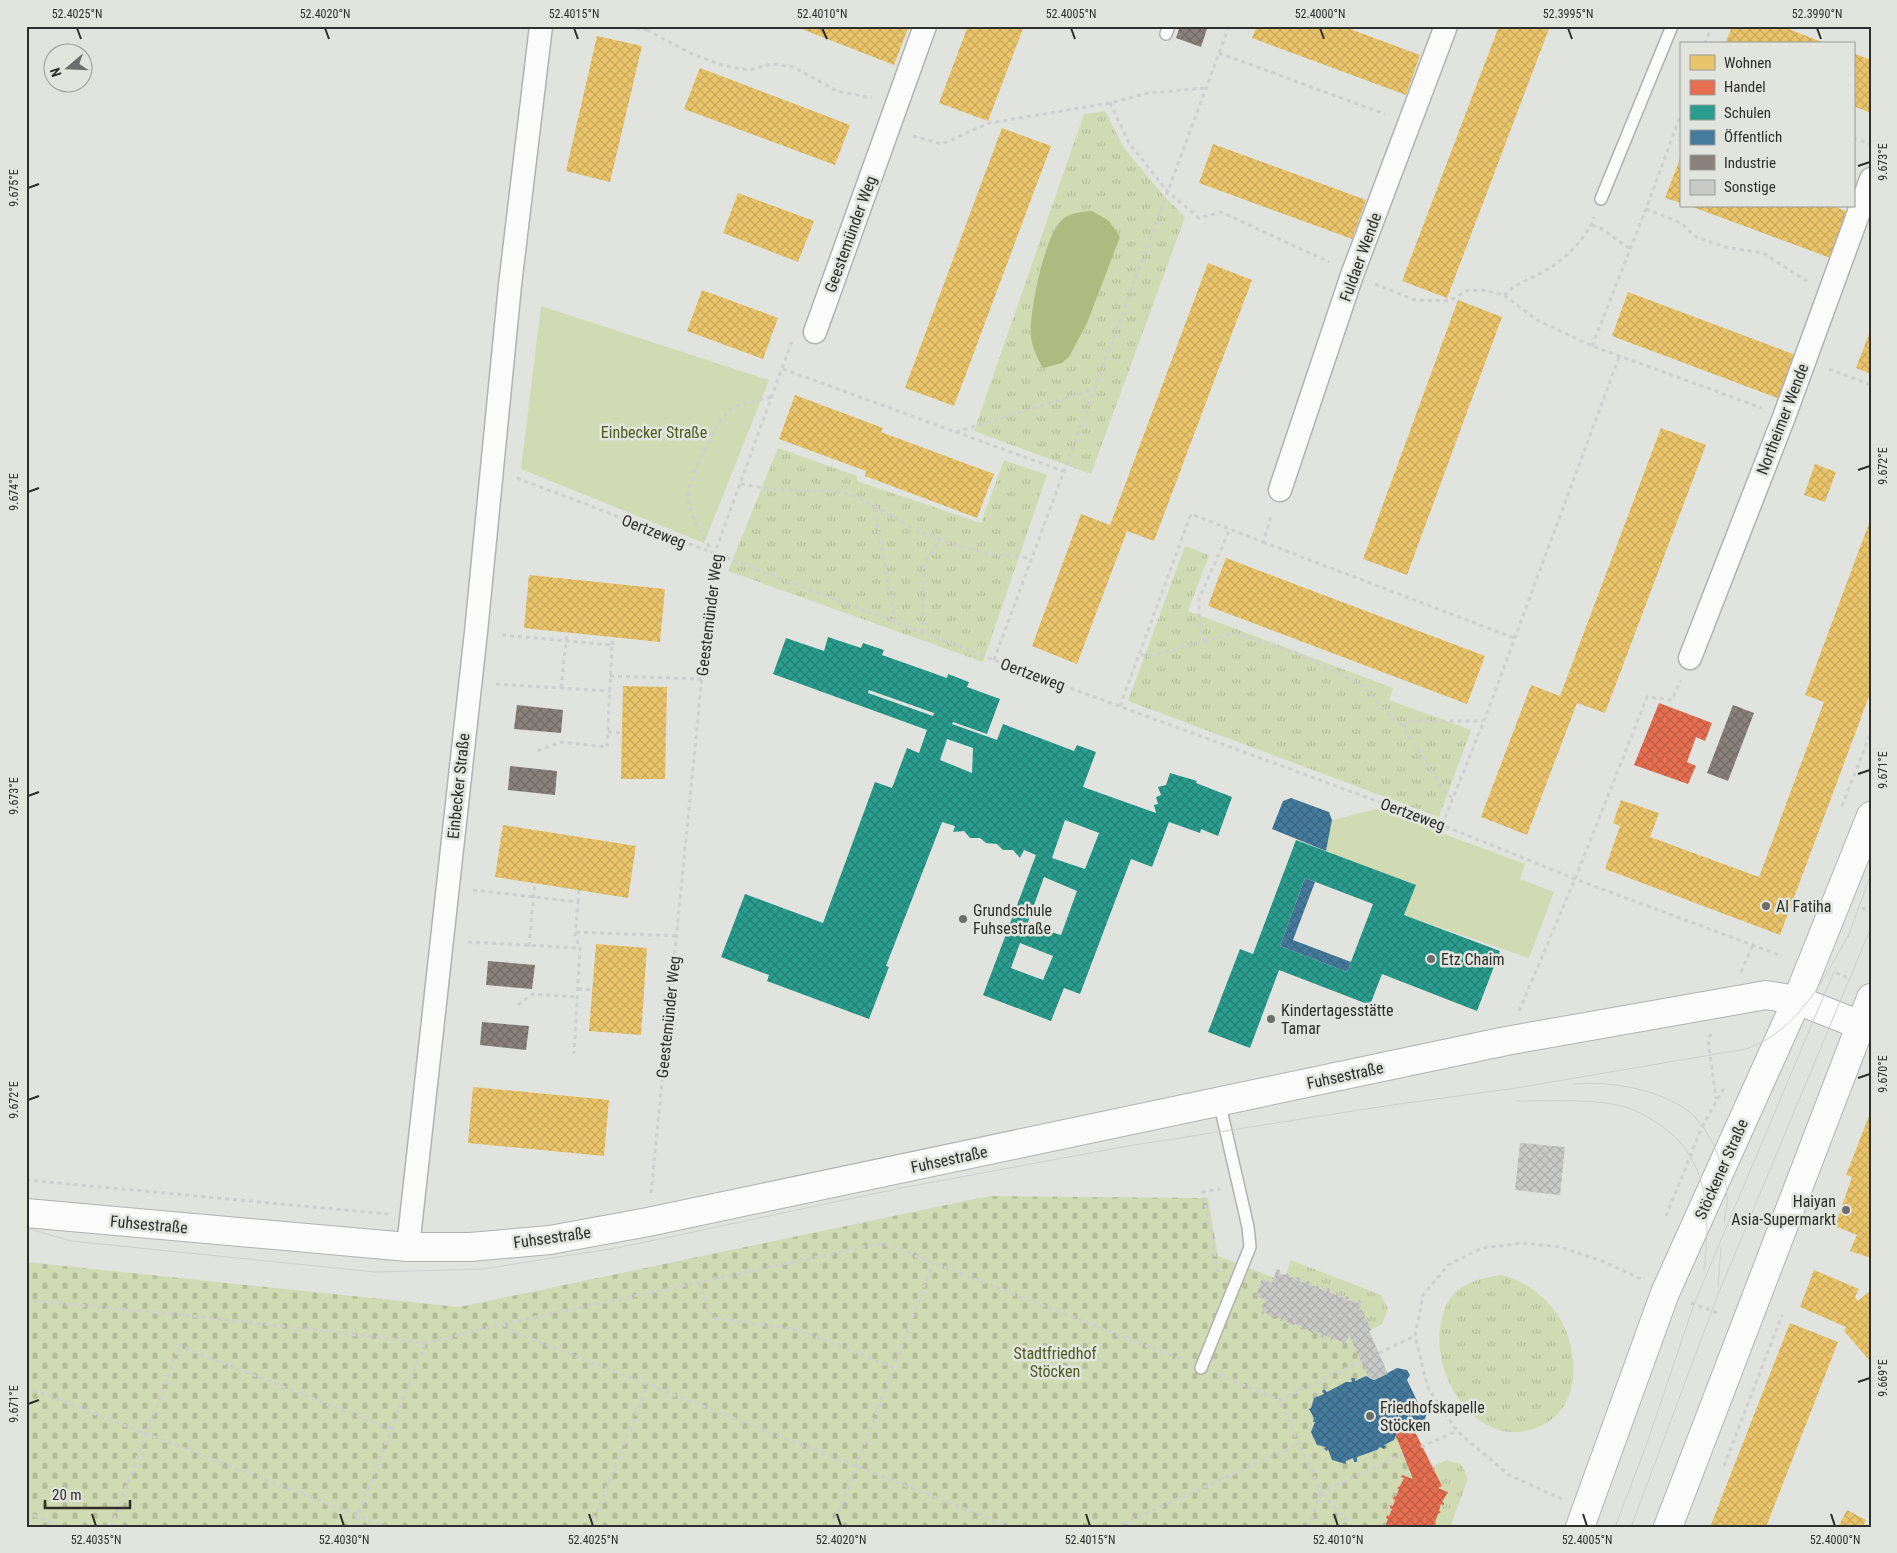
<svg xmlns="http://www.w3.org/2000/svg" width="1897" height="1553" viewBox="0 0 1897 1553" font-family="'Roboto Condensed',sans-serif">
<defs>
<pattern id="grass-tufts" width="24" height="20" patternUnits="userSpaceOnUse" patternTransform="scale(1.25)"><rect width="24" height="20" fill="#d1dbb3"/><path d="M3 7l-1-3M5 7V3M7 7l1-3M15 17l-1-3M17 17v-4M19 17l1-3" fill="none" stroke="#b4bc9a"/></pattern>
<pattern id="cemetery-stones" width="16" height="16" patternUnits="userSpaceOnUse" patternTransform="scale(1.25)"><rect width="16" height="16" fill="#d1dbb3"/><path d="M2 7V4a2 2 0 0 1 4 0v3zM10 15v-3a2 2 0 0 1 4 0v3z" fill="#b4bc9a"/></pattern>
<pattern id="homes-cross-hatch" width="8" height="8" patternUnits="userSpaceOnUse" patternTransform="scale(1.25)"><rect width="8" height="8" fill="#e9c46a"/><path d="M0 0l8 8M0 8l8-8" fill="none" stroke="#c8a95c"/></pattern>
<pattern id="shops-cross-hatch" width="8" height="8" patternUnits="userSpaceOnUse" patternTransform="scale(1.25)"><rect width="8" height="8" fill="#e76f51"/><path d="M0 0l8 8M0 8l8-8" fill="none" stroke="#bc5c43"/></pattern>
<pattern id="schools-cross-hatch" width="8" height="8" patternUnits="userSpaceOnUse" patternTransform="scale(1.25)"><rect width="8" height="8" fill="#2a9d8f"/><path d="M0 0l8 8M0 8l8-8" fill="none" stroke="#248075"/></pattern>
<pattern id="public-cross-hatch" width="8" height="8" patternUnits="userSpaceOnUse" patternTransform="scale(1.25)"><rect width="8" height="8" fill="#457b9d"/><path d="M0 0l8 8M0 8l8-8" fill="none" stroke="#3a6580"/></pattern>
<pattern id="industry-cross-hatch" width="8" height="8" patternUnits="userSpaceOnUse" patternTransform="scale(1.25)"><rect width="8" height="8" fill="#8a817c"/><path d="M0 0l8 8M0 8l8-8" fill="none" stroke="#716a66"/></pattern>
<pattern id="building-cross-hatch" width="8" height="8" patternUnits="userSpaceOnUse" patternTransform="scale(1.25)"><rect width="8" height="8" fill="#c9cac7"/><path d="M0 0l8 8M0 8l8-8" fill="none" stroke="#adaeab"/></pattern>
</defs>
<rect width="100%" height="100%" fill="#e1e3df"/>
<!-- grass -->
<path fill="url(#grass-tufts)" d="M1105,111L1124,148L1163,195L1185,217L1091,474L974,431L1084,114Z
M778,448L857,476V481L981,523L1004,460L1047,475L983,662L728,571Z
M1185,546L1209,555L1188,611L1393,688L1389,700L1471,730L1439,817L1128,701Z
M1291,1260L1381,1295L1388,1309L1382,1324L1371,1330L1362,1309L1358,1311L1360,1304L1286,1275Z
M1502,1275C1523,1281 1540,1292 1554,1310C1578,1340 1584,1400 1548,1422C1488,1459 1433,1387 1440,1329C1442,1319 1444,1306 1451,1297C1463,1282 1484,1277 1502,1275Z
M1447,1460L1462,1465L1468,1479L1450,1527H1433L1446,1491L1438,1488L1441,1486L1433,1466Z"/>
<!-- cemetery -->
<path fill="url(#cemetery-stones)" d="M989,1196L1208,1198L1218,1256L1359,1311L1441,1491L1427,1527H26V1262L459,1307Z"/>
<!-- park -->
<path fill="#d1dbb3" d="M541,306L769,380L704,543L521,469Z
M1376,809L1525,864L1520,879L1554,892L1529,958L1404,915L1415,885L1326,851L1332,820Z"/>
<!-- water -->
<path fill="#adba80" d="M1092,211L1109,221L1120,237L1087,323L1069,357L1062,363L1043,368C1037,358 1032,347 1031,336C1029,312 1045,233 1063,219C1071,212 1083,212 1092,211Z"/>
<!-- homes -->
<path fill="url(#homes-cross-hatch)" d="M794,26H909L894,65Z
M968,26H1024L988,121L939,103Z
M1257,26H1342L1420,55L1406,95L1252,38Z
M1499,26H1550L1447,298L1402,281Z
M1732,26H1781L1827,44H1725Z
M597,36L642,46L610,182L566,171Z
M1853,53L1871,60V113L1853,106Z
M700,68L850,125L835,165L684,109Z
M1002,128L1051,146L954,406L905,388Z
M1213,144L1366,200L1352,239L1199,183Z
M1681,156V203L1665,198Z
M738,193L814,221L798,262L723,233Z
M1690,206H1833L1850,213L1833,259Z
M1208,263L1252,280L1154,541L1127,531L1077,664L1032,646L1081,514L1110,525Z
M702,290L778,318L763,359L687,331Z
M1628,292L1796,355L1780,399L1612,336Z
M1458,300L1502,317L1407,575L1363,559Z
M1871,329V374L1856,368Z
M795,395L883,428L881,432L994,474L977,518L865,476L866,471L779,439Z
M1661,428L1706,445L1605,713L1577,703L1527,835L1481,817L1531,685L1560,696Z
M1815,464L1836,472L1825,502L1804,495Z
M1871,518V691L1780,935L1605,869L1620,826L1613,823L1621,800L1659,813L1650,837L1759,877L1824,702L1805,695Z
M1226,558L1485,656L1467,704L1208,606Z
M529,575L665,589L660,642L524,628Z
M623,686L667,687L665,779H621Z
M503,825L636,846L628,898L495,877Z
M596,944L647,948L641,1035L589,1031Z
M473,1087L609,1100L604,1156L468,1143Z
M1871,1111V1258L1850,1251L1857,1235L1835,1226L1852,1177L1846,1175Z
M1814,1270L1859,1289L1855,1297L1858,1301L1871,1290V1362L1844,1331L1846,1327L1800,1307Z
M1790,1323L1838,1342L1766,1527H1710Z
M1847,1510L1866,1520L1863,1527H1838Z"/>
<!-- shops -->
<path fill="url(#shops-cross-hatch)" d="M1659,703L1712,723L1705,741L1696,737L1687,762L1696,766L1688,784L1634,765Z
M1412,1426L1442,1486L1438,1488L1448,1492L1442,1502L1444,1503V1505L1441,1504L1439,1511L1441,1512L1438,1514L1435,1522L1436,1525L1434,1524L1433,1527H1385L1388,1519L1386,1518L1387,1515L1389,1516L1392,1509L1390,1508V1505L1393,1506L1395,1500L1393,1499L1394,1496L1396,1497L1399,1489L1397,1488L1400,1486L1404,1478L1401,1477L1402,1475L1413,1479L1396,1436L1397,1432Z"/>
<!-- schools -->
<path fill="url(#schools-cross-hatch)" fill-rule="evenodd" d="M828,637L861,648L863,643L884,650L882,655L947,678L948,674L969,682L967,687L1000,699L987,734L953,722L952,724L997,740L1003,724L1074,751L1077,745L1096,752L1083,787L1156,813L1154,805L1158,804L1156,797L1161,795L1158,787L1166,785L1170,773L1197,781L1196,783L1232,797L1218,836L1201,829L1200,833L1169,822L1152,867L1131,859L1080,994L1064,988L1051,1021L983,995L1036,855L1024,850L1020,858L1013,850H1003L997,844L986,843L980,838H970L964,831L953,832L955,826L942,822L886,966L889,967L869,1019L767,981L769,975L721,957L745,894L823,923L875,782L892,788L907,748L919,753L927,730L773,674L786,638L824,651ZM869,690L934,713L933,716L868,693ZM947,739L973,748L972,773L940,760ZM1065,820L1099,833L1085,869L1052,858ZM1044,877L1077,891L1061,935L1027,925ZM1020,943L1053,956L1043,980L1011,968Z
M1296,840L1416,885L1404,915L1500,951L1477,1011L1382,974L1370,1005L1279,970L1250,1048L1208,1032L1240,949L1253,954ZM1305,878L1373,904L1347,972L1280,946Z"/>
<!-- public -->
<path fill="url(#public-cross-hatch)" d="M1291,798L1329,812L1332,820L1326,851L1272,829L1283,801Z
M1305,878L1315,882L1293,940L1351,962L1347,972L1280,946Z
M1397,1368L1407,1370L1410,1375L1407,1380L1420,1407L1425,1409L1427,1413L1425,1419L1422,1423L1397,1432L1394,1440L1384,1445L1386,1447L1384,1449L1380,1447L1377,1450L1357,1457V1462H1354L1353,1458L1346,1461V1464L1332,1460L1328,1449L1327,1451L1324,1449L1326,1447L1317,1445L1311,1432L1315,1422H1313L1314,1418L1309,1409L1311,1408L1314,1398L1324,1394L1322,1391L1324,1389L1327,1392L1346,1382H1352L1351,1378H1355V1381L1366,1376L1374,1380Z"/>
<!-- industry -->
<path fill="url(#industry-cross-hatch)" d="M1180,26H1208L1201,47L1176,38Z
M517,705L563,710L561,733L514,729Z
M1733,705L1754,713L1728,781L1707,773Z
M510,766L557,771L555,795L508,790Z
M488,961L535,965L532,989L486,985Z
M482,1022L529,1026L526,1050L480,1045Z"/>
<!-- building -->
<path fill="url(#building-cross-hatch)" d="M1520,1143L1565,1147L1560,1195L1515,1190Z
M1277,1269L1280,1270L1279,1273L1286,1275L1287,1273L1290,1274L1289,1276L1296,1279L1297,1277L1300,1278L1299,1281L1306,1283L1307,1280L1310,1282L1309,1284L1316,1287L1317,1284L1319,1285L1318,1288L1326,1291L1327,1288L1330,1289L1329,1292L1336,1295L1337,1292L1340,1293L1338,1296L1345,1298L1346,1296L1349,1297L1348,1300L1358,1303L1359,1300L1362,1302L1358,1311L1362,1309L1371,1330L1369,1331L1388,1374L1374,1380L1369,1378L1349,1335L1344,1346L1342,1345L1343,1342L1334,1339L1330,1341L1331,1338L1324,1335L1323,1338L1320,1337L1321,1334L1314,1331V1334L1304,1327L1303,1330L1300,1329L1302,1326L1295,1324L1293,1326L1284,1320L1280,1321L1281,1319L1274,1316L1273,1318L1264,1312L1263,1315L1261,1314L1266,1300L1256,1296L1262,1279L1272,1283Z"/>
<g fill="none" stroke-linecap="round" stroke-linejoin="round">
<!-- service casing -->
<g stroke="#b1b2b0" stroke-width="14">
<path id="service" d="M1166,34L1169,26
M1601,199L1672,26
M1201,1368L1250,1247L1248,1227L1219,1101"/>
</g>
<!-- minor casing -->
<g stroke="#b1b2b0" stroke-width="25">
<path id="minor" d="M815,332L925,26
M1280,490L1352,275L1446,26
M1690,658L1784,417L1871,179
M408,1247L476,632L510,285L541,26"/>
</g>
<!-- tertiary casing -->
<g stroke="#b1b2b0" stroke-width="30">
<path id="tertiary" d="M26,1213L408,1247H470L550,1240L648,1222L1506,1041L1766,995L1797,1000L1860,1025
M1580,1527L1665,1293L1797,1000L1871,816
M1668,1527L1871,998"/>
</g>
<!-- path -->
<path stroke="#cfcfcf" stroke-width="3" stroke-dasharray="4 4" stroke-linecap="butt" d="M628,26L647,30L649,26
M647,30L692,54L725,66L749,70L772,64L793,67L837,91L872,98
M1705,44L1711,26
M1219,53L1385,114
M1110,103L1129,143L1168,192L1199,218L1221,212L1329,262
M913,136L942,144L989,123L1110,103L1148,93L1206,88
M1853,138L1871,144
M1646,209L1681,223L1696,237L1725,247L1763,253L1807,281
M1592,225L1602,229L1630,249
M1375,284L1415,300L1449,301L1466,291L1483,290L1504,295L1537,320L1592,346L1762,408
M1504,295C1516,283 1533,278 1548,269C1566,258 1587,238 1594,217
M1592,346L1646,209L1681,114
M783,369L1063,471
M1829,369L1871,385
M956,432L1093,390
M517,478L994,660L1442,825L1575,879L1782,956
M741,484L774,490L840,492L857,497L918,531L954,545L996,555L1031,558
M874,508L895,623
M1263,542L1514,638
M713,554C705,537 687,514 688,494C690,475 717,416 734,407C745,402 759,400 771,397
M922,633L924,565L940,539
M502,635L612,645L607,747L561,742L537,751
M1204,641L1199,621V599L1230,529
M612,645L613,637
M1141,655L1149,656L1235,633L1299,654L1363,686L1384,710L1403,727L1445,792L1452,798
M994,660L1229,26
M610,676L701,679
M496,684L610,691
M561,688L567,632
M1120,706L1191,514L1263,542L1272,514
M1403,727L1414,721H1483
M608,732L622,733
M1842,806L1871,732
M1442,825L1484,721L1619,357
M473,890L578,902L575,936L580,948L574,1054
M578,902L579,890
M1862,908L1871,912
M576,932L676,936
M468,942L580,948
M529,946L535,883
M1741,972L1753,945
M1836,973L1851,979
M578,989L593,990
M518,1005L532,994L578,997
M1519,1011L1575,879L1647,697L1672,700L1681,680
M1711,1034L1708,1039L1716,1099
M26,1180L388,1214
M651,1193L714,555L792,341
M1666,1216L1702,1127L1725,1086
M1218,1272L1203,1192L1220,1189
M699,1282L712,1318L781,1327L809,1334L894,1368
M26,1300L194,1316L425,1343L503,1324L882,1243L1183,1360
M1691,1303L1721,1314
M503,1324L511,1331L1011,1527
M1379,1353L1415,1336
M1362,1361L1279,1400L1321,1492L1403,1454
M1219,1375L1279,1400
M26,1387L387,1527
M1421,1447L1457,1431
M1724,1466L1782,1315
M1562,1499L1509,1475L1457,1431L1428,1388L1415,1336L1423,1295L1448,1265L1482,1248L1523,1243L1560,1247L1602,1261L1641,1279
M26,1512L61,1527
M111,1527L179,1346L391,1429
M353,1527L425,1343
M591,1527L647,1386
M833,1527L933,1263
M1116,1527L1299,1444
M1308,1527L1321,1492L1352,1527"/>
<!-- service -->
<use href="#service" stroke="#fafbfa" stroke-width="11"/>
<!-- minor -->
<use href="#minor" stroke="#fafbfa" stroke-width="22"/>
<!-- tertiary -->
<use href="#tertiary" stroke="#fafbfa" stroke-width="28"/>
<!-- tram -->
<path stroke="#cecfce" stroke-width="1" d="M1848,937L1871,874
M1573,1084C1609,1081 1653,1088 1684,1108C1710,1125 1725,1166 1727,1195C1728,1204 1725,1214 1724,1222
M1516,1101C1548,1101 1580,1099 1612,1104C1628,1106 1644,1114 1657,1123C1709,1155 1711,1215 1704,1269
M26,1228L71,1241L375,1272L483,1269L622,1247L901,1188L1128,1146L1392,1105L1516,1088L1746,1049C1800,1030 1824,978 1850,932
M1718,1287L1721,1247
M1615,1527L1646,1446L1694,1304L1836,967
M1631,1527L1717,1297L1871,927"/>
</g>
<!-- ticks -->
<path fill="none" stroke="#2e2e2c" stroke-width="2" d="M77,28L81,39M325,28L329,39M574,28L578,39M822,28L827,39M1071,28L1075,39M1320,28L1324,39M1568,28L1572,39M1817,28L1821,39M1858,166L1870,162M28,188L39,184M1858,470L1870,466M28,492L39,488M1858,774L1870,770M28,796L39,792M1858,1078L1870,1074M28,1100L39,1096M1858,1382L1870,1378M28,1404L39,1400M92,1514L96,1526M340,1514L344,1526M589,1514L593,1526M837,1514L841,1526M1086,1514L1090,1526M1334,1514L1338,1526M1583,1514L1587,1526M1831,1514L1835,1526"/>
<!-- markers -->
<g fill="#6d6d6b" stroke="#e2e4de" stroke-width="2">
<circle cx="1766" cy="906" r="5"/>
<circle cx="963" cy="919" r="5"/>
<circle cx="1431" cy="959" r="5"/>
<circle cx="1271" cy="1019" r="5"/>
<circle cx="1846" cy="1210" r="5"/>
<circle cx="1370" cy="1416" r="5"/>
</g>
<g text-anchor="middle" stroke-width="5" stroke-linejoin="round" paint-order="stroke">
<!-- street labels -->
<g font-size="16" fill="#2e2e2c" stroke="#e2e4de">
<text transform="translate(850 234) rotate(-70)" y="6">Geestemünder Weg</text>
<text transform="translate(1360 257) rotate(-70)" y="6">Fuldaer Wende</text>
<text transform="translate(1782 419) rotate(-69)" y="6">Northeimer Wende</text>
<text transform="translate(654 531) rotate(21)" y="6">Oertzeweg</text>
<text transform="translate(709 615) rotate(-83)" y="6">Geestemünder Weg</text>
<text transform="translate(1033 674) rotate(20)" y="6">Oertzeweg</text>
<text transform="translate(458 786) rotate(-84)" y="6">Einbecker Straße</text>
<text transform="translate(1413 814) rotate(20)" y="6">Oertzeweg</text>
<text transform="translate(668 1017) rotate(-84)" y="6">Geestemünder Weg</text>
<text transform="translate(1345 1075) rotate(-12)" y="6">Fuhsestraße</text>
<text transform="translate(949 1159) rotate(-12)" y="6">Fuhsestraße</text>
<text transform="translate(1721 1169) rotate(-66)" y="6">Stöckener Straße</text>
<text transform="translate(149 1224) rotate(5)" y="6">Fuhsestraße</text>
<text transform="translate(552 1237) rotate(-8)" y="6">Fuhsestraße</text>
</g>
<!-- park labels -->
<g font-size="16" fill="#505b20" stroke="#e2e4de">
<text x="654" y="438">Einbecker Straße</text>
<text x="1055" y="1359">Stadtfriedhof<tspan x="1055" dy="18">Stöcken</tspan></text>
</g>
<!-- poi labels -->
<g font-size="16" fill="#2e2e2c" stroke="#e2e4de" text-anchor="start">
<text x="1776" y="912">Al Fatiha</text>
<text x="973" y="916">Grundschule<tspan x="973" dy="18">Fuhsestraße</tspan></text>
<text x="1441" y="965">Etz Chaim</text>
<text x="1281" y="1016">Kindertagesstätte<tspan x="1281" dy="18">Tamar</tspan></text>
<text x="1836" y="1207" text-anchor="end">Haiyan<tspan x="1836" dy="18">Asia-Supermarkt</tspan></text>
<text x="1380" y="1413">Friedhofskapelle<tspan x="1380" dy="18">Stöcken</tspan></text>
</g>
</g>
<!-- border -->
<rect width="1897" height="1553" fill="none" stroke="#e2e4de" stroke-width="55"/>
<!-- legend -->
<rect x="1680" y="42" width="175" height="165" fill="#e2e4de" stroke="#9a9b97"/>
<rect x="1690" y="55" width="25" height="15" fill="#e9c46a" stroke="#9a9b97"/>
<text x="1724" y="68" font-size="15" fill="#2e2e2c">Wohnen</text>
<rect x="1690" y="80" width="25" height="15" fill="#e76f51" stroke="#9a9b97"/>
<text x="1724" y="92" font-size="15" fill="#2e2e2c">Handel</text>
<rect x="1690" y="105" width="25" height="15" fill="#2a9d8f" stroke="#9a9b97"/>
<text x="1724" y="118" font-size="15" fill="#2e2e2c">Schulen</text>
<rect x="1690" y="130" width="25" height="15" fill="#457b9d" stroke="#9a9b97"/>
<text x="1724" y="142" font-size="15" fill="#2e2e2c">Öffentlich</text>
<rect x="1690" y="155" width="25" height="15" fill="#8a817c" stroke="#9a9b97"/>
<text x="1724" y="168" font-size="15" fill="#2e2e2c">Industrie</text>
<rect x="1690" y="180" width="25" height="15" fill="#c9cac7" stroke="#9a9b97"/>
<text x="1724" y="192" font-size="15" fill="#2e2e2c">Sonstige</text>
<!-- north arrow -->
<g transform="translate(68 68) rotate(251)"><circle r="24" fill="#e2e4de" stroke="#9a9b97"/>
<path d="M0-4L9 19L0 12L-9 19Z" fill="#6d6d6b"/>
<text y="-8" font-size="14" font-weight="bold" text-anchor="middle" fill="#2e2e2c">N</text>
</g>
<!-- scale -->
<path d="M45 1500v8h85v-8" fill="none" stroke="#2e2e2c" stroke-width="2.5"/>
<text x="52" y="1500" font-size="15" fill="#2e2e2c" stroke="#e2e4de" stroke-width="4" paint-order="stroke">20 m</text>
<rect x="28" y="28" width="1842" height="1498" fill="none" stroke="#2e2e2c" stroke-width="2"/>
<g font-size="12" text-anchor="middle" fill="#2e2e2c">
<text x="77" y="18">52.4025°N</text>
<text x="325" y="18">52.4020°N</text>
<text x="574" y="18">52.4015°N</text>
<text x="822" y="18">52.4010°N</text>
<text x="1071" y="18">52.4005°N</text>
<text x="1320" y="18">52.4000°N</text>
<text x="1568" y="18">52.3995°N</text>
<text x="1817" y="18">52.3990°N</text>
<text transform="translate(1883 162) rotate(-90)" y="4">9.673°E</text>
<text transform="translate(14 188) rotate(-90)" y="4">9.675°E</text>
<text transform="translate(1883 466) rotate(-90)" y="4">9.672°E</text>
<text transform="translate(14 492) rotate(-90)" y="4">9.674°E</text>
<text transform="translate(1883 770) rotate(-90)" y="4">9.671°E</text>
<text transform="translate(14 796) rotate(-90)" y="4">9.673°E</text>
<text transform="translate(1883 1074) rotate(-90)" y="4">9.670°E</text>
<text transform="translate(14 1100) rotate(-90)" y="4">9.672°E</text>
<text transform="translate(1883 1378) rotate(-90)" y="4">9.669°E</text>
<text transform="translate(14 1404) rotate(-90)" y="4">9.671°E</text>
<text x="96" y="1544">52.4035°N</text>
<text x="344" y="1544">52.4030°N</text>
<text x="593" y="1544">52.4025°N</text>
<text x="841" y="1544">52.4020°N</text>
<text x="1090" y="1544">52.4015°N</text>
<text x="1338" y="1544">52.4010°N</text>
<text x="1587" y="1544">52.4005°N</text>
<text x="1835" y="1544">52.4000°N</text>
</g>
</svg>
